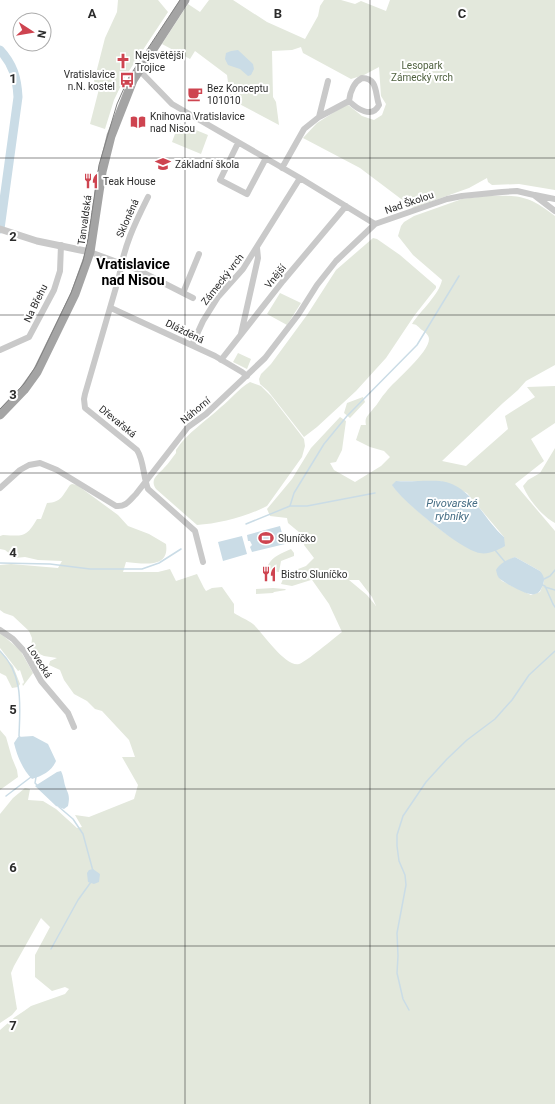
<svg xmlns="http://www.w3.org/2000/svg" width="555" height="1104" viewBox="0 0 555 1104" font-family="Roboto,sans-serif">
<rect width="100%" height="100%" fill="#fff"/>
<!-- green -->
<path fill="#e3e8dc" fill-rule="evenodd" d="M118,0H158L168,12L125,77L114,100L105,129L90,124L99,89L94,81L105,38L117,12Z
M209,0H233L267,22L305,39L318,16L320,6L324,0H341L355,4L361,1L386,11L390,0H555V190L519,184L492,185L488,182L487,178L469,188L413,208L360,168L303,138L317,123L347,104L362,116L374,120L382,115L386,104L381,96L379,67L364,75L351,79L303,53L301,47L292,50L272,51L273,97L276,102L279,125L228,98L234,89L231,83L228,82L227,75L195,51L190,59L162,44L188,4L200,12Z
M179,123L208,135L201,154L172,142Z
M486,196C519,195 528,195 555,216V365L526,381L518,390L503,403L442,461L466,466L508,429L505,416L535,397L527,387L555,386V423L531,439L544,461L515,484L555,531V1104H0V1030L15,1017L24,1011L31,1006L65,994L69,989L65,987L52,991L35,977V955L50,927L41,918L14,966L11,973L17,1009L12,1015L0,1023V814L13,798L25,788L30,789L28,800L43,801L56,809L77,828L82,827L75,815L89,817L134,799L138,785L122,757H135L129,740L102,711L95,709L87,701L74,694L64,680L60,670L49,665L50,661L57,658L44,656L31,650L32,638L29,631L13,616L4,613L0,610V565L11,564L58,568L62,561L38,560L25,557L15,558L5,550L0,549V536L3,535C23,536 26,538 37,519H41L47,503C62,502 62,496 70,485L72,484L77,485L118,515L128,526L149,534L166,544C170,570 141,563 126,562L123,572H158L170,569L176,581L197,574L204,588L206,591L212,588L222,587L234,604V613C240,617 248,620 253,624C263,633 285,667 299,664C306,662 334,638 342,632L329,604L310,577L311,580L292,586L281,584L285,574L306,566L314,558L304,545L305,539L300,533L288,523L287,518L270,516L267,509L292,479L311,448L340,417L346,421L342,450L336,462L330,463L334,470L355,482L381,466L390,457L384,451L370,447L356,440L361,425H366C364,417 369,415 373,409C378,404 381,397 386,392C395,380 429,353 429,339C429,335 425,332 422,330C418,327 417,324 412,324C421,310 439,295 442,280L413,255L398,236L401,226L404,222L414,216L462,199ZM397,481H440L467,493L504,537C488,537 466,538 451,536C442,534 399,495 393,486ZM515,557L540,571L544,582L540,592L531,595L502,581L498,576L505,562ZM349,580H359L372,597L376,606L367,595Z
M373,238L377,239L400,255L436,286V288L414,316L386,358L356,391L317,427L304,437L268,391L260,384L259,379L261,374L271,364L307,315L336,270Z
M280,293L301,303L287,325L267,314Z
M238,353L251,359L247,369L233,362Z
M250,382L261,386L271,396L304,439L305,446L302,457L267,506C248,516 219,524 197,525L156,489C149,479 159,474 164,468C169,463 172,458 176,453V450C187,433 206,421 221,407C231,399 238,389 250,382Z
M363,397L365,402L350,418L344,413L347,403Z
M555,448V523C543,517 528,499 523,486L528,480L540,473Z
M291,549L294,553V556L281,561L279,572L270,571L268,565C273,556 282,553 291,549Z
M273,588L285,589L286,590L274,592L273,593L256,594V589Z
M0,633L20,650L33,673L23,686L22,683L23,684L24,682L20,670L18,671L0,648Z
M0,651L13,666L20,684L18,687L12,688L6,676L0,673Z
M0,730L6,737L12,758L17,770L18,777L0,790Z"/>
<!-- water -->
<path fill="#cadce6" d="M238,50L253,64L254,69L251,75L248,76L240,69L228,65L225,59L226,53L231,51Z
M396,481C411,482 426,480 440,481C472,485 482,518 504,537L505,546C496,551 486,556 476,552C457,546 402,501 392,485Z
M280,526L285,544L252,552L250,547L252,545L250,541H248L247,535Z
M242,536L247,554L223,561L218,542Z
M515,557L540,571C544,576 545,579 543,585C541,589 540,593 535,594C529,597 504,583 499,578C497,576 497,573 496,570C500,563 508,559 515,557Z
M33,736L48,744L56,761C52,771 42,776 32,779C23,770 17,756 14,743L18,737Z
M61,771C63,775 63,777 64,781C66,793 71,792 68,806L64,809L56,806L35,786L57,772Z
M93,869L100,874L99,882L94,884L88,882L87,873L89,870Z"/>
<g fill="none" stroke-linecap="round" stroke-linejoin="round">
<!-- stream -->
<path stroke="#cadce6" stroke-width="1.5" d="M290,506L294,493L324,444L347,416L417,345L459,276
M246,524L290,506H307L375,493
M495,550L505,562
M0,563L50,564L90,569H142L159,563L181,549
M544,579L550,576L555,570
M542,585L545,586L553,604L555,607
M545,587L555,590
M0,651C24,675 20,706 19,736L21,739
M36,777L35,783L38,786
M6,796L31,777
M59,807L73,819L83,834L93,871
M51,949L78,900L91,882
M409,1010L403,999L397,973L398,956L397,933L406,885L405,875L399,861L397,846V835L403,816L426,782L447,759L467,740L495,719L512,700L529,675L555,651"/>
<!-- river -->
<path stroke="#cadce6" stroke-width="9" d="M0,50C13,64 17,78 18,97L0,229"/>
<!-- minor -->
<path stroke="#c9c9c9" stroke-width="6" d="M139,70L172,104L300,178L375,224
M362,78C378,78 375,94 379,105C372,119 357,109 349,101C350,92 354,82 362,78Z
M319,117L349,101
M238,143L220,180L247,194L266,158
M282,168L304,129L319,117L328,81
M535,195L555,199
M148,197C134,225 124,246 119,277L85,394L84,399L85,408L137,450C144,461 143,476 148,489L195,531L203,562
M90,252L136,269L193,298
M183,293L199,254
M111,308L215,356L242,372L247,376
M241,334L258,258L257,248
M192,345L203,321L218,297L243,269L300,178
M0,350L29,337L54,290L60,271L61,245
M221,360L283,281L346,206
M0,488L20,470L29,465L40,463L57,470L116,506C126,507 129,501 136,494L188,427L206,414L265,358L298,315L317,285L336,261L375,224L447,199L462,196L502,192L517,191L534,195L555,211
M0,630L13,639L25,652L41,681L68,713L74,727"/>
<!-- tertiary -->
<path stroke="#c9c9c9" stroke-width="7" d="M0,229L37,241L90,252"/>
<!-- primary -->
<path stroke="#a4a4a4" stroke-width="9" d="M0,415L24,390L37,372L75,294L90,252L102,172L111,136L133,80L185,0"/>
<!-- tram -->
<path stroke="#818181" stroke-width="1" d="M0,409L24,384L36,366L71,293L83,261L88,239L99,165L117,104L129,77L180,0"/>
</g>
<!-- grid -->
<path fill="none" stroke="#2c2c2c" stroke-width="1" stroke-opacity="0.55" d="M185,0V1104M370,0V1104M0,158H555M0,315H555M0,473H555M0,631H555M0,789H555M0,946H555"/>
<!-- icons -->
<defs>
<g id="church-bare" transform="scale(1.2)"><path d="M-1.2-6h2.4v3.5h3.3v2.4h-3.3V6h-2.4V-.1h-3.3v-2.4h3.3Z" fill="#ce4450" stroke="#fff" stroke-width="2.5" paint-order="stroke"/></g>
<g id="bus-bare" transform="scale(1.2)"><path d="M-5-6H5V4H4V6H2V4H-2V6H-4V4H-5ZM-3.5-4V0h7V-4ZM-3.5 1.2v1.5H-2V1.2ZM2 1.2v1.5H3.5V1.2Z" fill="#ce4450" stroke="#fff" stroke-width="2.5" paint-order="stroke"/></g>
<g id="cafe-bare" transform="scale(1.2)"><path d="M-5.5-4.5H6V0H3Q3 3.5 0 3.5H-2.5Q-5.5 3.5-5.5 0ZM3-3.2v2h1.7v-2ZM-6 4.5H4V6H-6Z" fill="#ce4450" stroke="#fff" stroke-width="2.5" paint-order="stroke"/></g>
<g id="library-bare" transform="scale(1.2)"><path d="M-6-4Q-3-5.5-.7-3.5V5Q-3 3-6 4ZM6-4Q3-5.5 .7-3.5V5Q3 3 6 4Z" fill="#ce4450" stroke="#fff" stroke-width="2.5" paint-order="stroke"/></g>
<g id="school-bare" transform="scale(1.2)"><path d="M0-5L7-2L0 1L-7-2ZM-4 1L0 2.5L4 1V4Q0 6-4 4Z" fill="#ce4450" stroke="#fff" stroke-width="2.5" paint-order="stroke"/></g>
<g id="restaurant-bare" transform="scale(1.2)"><path d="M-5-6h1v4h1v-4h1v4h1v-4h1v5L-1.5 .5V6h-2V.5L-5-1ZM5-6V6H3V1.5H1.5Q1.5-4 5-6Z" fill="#ce4450" stroke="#fff" stroke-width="2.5" paint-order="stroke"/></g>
<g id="stadium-bare" transform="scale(1.2)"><path d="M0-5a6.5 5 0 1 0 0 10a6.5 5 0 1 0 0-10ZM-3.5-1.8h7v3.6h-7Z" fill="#ce4450" stroke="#fff" stroke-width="2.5" paint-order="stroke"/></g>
</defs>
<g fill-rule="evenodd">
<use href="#church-bare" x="123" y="61"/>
<use href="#bus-bare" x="127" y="80"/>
<use href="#cafe-bare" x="195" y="94"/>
<use href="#library-bare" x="138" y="122"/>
<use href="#school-bare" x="163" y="164"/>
<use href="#restaurant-bare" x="91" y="181"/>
<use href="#stadium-bare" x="266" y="538"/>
<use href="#restaurant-bare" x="269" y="574"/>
</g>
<g text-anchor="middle" stroke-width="4" stroke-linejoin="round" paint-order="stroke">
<!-- poi labels -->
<g font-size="10" fill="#2c2c2c" stroke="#fff" text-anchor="start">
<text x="135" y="59">Nejsvětější<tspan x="135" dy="12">Trojice</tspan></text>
<text x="115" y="78" text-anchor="end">Vratislavice<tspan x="115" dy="12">n.N. kostel</tspan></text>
<text x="207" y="92">Bez Konceptu<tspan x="207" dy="12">101010</tspan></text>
<text x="150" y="120">Knihovna Vratislavice<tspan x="150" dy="12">nad Nisou</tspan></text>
<text x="175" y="168">Základní škola</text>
<text x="103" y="185">Teak House</text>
<text x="278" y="542">Sluníčko</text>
<text x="281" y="578">Bistro Sluníčko</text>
</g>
<!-- park labels -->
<g font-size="10" fill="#506240" stroke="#fff">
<text x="422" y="69">Lesopark<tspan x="422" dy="12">Zámecký vrch</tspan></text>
</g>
<!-- street labels -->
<g font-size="10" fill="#2c2c2c" stroke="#fff">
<text transform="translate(409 202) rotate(-19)" y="4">Nad Školou</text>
<text transform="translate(127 218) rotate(-66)" y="4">Skloněná</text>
<text transform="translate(84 220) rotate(-82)" y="4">Tanvaldská</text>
<text transform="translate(275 276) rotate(-51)" y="4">Vnější</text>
<text transform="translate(222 279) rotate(-52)" y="4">Zámecký vrch</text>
<text transform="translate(35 303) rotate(-64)" y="4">Na Břehu</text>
<text transform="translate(185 331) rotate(26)" y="4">Dlážděná</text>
<text transform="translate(195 410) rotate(-40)" y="4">Náhorní</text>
<text transform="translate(118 421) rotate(39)" y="4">Dřevařská</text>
<text transform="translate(40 661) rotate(58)" y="4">Lovecká</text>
</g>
<!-- water labels -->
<g font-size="11" font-style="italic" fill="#456d84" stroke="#fff">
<text x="452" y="507">Pivovarské<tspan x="452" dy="13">rybníky</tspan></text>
</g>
<!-- district labels -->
<g font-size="14" font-weight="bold" fill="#000" stroke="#fff">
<text x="133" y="269">Vratislavice<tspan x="133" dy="16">nad Nisou</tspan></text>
</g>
</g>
<g font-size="13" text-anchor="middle" font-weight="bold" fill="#2c2c2c" stroke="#fff" stroke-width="4" stroke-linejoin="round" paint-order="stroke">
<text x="92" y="18">A</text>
<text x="278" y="18">B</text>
<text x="462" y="18">C</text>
<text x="13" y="83">1</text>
<text x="13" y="241">2</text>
<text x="13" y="399">3</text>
<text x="13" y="557">4</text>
<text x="13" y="714">5</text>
<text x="13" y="872">6</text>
<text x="13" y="1030">7</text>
</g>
<!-- north arrow -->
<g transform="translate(32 32) rotate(102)"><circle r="19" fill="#ffffff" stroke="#ababab"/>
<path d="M0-3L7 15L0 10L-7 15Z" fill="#ce4450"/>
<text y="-6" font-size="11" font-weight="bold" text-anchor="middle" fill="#2c2c2c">N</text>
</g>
</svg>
